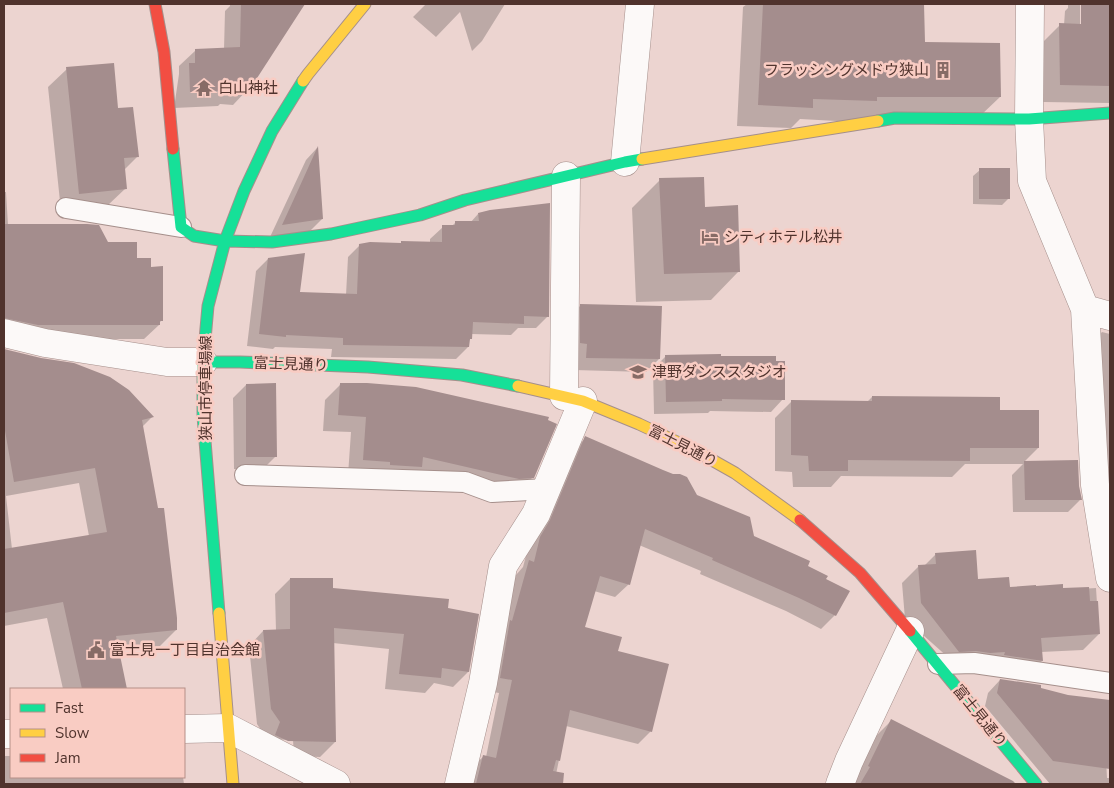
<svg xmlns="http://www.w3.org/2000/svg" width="1114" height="788" viewBox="0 0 1114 788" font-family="'Nunito Sans','Noto Sans JP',sans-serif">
<rect width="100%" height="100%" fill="#ecd4d0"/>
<!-- shadow -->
<path fill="#0003" fill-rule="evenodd" d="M230,4H303L249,88L233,105L220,104L218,106L174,108L179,74V66L196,50L224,49L225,11L230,6Z
M426,4H505L482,41L472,51L460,12L436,37L413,17Z
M747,4H923V44L1000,97L979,117L855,122L800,119L791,128L737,126L743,7Z
M1068,4H1080V30H1082V4H1110V103L1043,102V42L1060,25H1064L1065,11L1068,8Z
M67,69L117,110L137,157L124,170L126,188L107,206L61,211L48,87Z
M317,148L322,219L309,232L270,237L306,160Z
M980,170L1009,198L1002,205L973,204V176Z
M660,180L704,208L739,271L711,300L636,302L632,208Z
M4,192H6L8,225L107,244L150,268L162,320L159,323V325L144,339H23L4,334Z
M478,214L548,316L536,328H518L511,335L471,334V338L468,341V347L456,359L331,357L332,349L275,347L273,349L247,346L256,271L268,259L298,293L346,295L348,257L360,245L430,243V239L443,227L452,226L456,222L470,223Z
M581,305L659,359L646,372L574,370L568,318Z
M1102,332L1110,334V522L1088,346Z
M665,357L783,399L771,412L710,411L708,413L654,414L653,369Z
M8,363L152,417L142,427L177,629L160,646L118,650L126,689H63L47,618L4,626V364ZM79,483L89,536L12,549L6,496Z
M341,384L533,477L517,493L348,475L351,432L323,431L325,400Z
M246,385L276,456L263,469H234L233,398Z
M872,397L998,411L1038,448L1024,462L1077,461L1080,500L1068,512H1013L1012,475L1023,464H965L952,477L841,476L831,487H793L792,472L775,471V418L791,402H867Z
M586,438L697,496L753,537L806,567L825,580L848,592L835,615L821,629L786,611L700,574L701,571L639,545L629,584L615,597L594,591L583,628L617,652L651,731L638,744L566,726L554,784H467L470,769L484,756L486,757L499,693L487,691L499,632L516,575L523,567L527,552L572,451Z
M936,554L977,580L1009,588H1035L1062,590L1096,588L1099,634L1083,650L1041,652L1042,661L1026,677L959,667L905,619L902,583L919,566H924Z
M290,579L332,589L477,615L468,672L453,687L434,683L425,693L385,689L389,649L333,643L335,742L320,757L294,756L293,740L267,739L257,724L249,646L263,631H276L275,594Z
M1000,680L1068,697L1103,701L1107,778H1110V784H1050L985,706L988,693Z
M891,721L983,767L975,784H851L873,739Z
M4,756H11V777H183L184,784H4Z"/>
<!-- building -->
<path fill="#a48d8d" d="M241,4H305L250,89L236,88V90L190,92L189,63H195V49L240,47Z
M763,4H924L925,42L1000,43L1001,97H877V101L813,99V108L758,105Z
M1081,4H1110V86L1060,85L1059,23L1081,24Z
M114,63L118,108L133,107L139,157L124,158L127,189L79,194L66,67Z
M318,146L323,219L282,225L299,188Z
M979,168H1010V199H979Z
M704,177L705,207L738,205L740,272L664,274L659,178Z
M550,203L549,317L524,316V324L473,322L472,339H470L469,347L343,345V338L286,335V337L259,334L268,258L305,253L300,292L357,294L359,244L370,242L401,243V241L442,242V225H455V221H479L478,213L490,210Z
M4,224H87L99,225L108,242H137V258H151V267L163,266V321H160V325H38L4,318Z
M580,304L662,306L660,359L586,358L587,344L580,343Z
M4,349L41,358L74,363L110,377L129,390L154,417L142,420L158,508H164L177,618V630L116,636L127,689H82L63,602L4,613V549L107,532L95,468L14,482L4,425Z
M721,354V356H776V361H785V400L722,399V401L666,402L665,355Z
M276,383L277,457H246V384Z
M340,383H367L416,387L549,417L548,420L557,424L534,478L519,479L423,457L422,467L390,465V462L363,460L366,417L338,415Z
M872,396L1000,397V410H1039V448H970V461L848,460V471H809L808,456L791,455V400L872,401Z
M585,436L663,470L673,474H680L687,477L697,495L750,517L754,536L810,561L808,566L828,576L826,579L850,591L836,616L799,598L712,560L713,558L645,529L630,585L600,576L585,627L622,637L618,651L669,664L652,732L570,710L560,761L556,760L553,771L564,773L563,784H476L483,755L496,758L512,680L500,678L510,620L512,621L529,560L534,562L540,537L550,520Z
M1078,460L1079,486L1082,500H1025L1024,461Z
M976,550L978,579L1009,577L1010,587L1036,585V586L1063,584V588L1089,587L1090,601H1098L1100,634L1041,638L1043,661L1004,655L1005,652L990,653L976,651L959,652L921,603L918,565L936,564L935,553Z
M290,578H333V588L449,599L448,608L479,614L469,672L442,668L441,678L399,674L404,634L334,628L336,742L288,741L275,735L280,722L271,709L263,630L290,629Z
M1000,679L1041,685V688L1068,695L1110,700V769L1053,761L997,693Z
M891,719L1013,781L1016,784H860L870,767L868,766Z"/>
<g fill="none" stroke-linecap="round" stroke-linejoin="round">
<!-- lane casing -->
<g stroke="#a58f8b" stroke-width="22">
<path id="lane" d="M66,208L181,227
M245,475L465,482L492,492L547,489
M938,664L974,663L1110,683"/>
</g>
<!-- street casing -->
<g stroke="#a58f8b" stroke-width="29">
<path id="street" d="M1030,4L1029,119L1032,181L1085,309L1095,485L1110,578
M625,162L640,4
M1085,309L1110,316
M4,333L45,343L167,362H203
M564,396L566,176
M184,729L228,728L336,784
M4,734H11
M459,784L483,683L503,566L536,514L583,401
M840,784L849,761L910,631"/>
</g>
<!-- fast casing -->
<g stroke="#a58f8b" stroke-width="13">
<path id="fast" d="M878,121L895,118L1029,119L1110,113
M173,149L181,227L194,236L225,241L272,242L331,234L420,215L465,200L625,162L642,159
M203,362H240L368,367L462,375L518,386
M219,613L203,416V362L208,306L225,241L244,191L272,131L303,81
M910,631L1036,784"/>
</g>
<!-- slow casing -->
<g stroke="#a58f8b" stroke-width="13">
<path id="slow" d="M303,81L308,74L365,4
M642,159L878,121
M518,386L583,401L639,424L696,451L735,473L800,520
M219,613L233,784"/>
</g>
<!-- jam casing -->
<g stroke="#a58f8b" stroke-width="13">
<path id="jam" d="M155,4L164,52L173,149
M800,520L860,573L910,631"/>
</g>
<!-- lane -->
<use href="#lane" stroke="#fcf9f8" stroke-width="20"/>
<!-- street -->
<use href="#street" stroke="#fcf9f8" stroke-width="28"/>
<!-- fast -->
<use href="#fast" stroke="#16e098" stroke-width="11"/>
<!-- slow -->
<use href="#slow" stroke="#ffcf43" stroke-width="11"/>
<!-- jam -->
<use href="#jam" stroke="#f24e42" stroke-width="11"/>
</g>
<!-- icons -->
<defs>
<g id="building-bare" transform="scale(1.35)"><path d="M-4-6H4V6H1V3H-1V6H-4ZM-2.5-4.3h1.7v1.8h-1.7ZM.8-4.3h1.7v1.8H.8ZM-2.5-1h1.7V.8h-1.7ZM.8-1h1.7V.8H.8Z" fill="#876b66" stroke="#f9ccc3" stroke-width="2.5" paint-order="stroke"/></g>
<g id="temple-bare" transform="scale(1.35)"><path d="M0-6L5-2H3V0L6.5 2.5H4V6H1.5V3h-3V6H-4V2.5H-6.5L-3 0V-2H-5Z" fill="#876b66" stroke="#f9ccc3" stroke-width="2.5" paint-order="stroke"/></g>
<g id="hotel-bare" transform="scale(1.35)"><path d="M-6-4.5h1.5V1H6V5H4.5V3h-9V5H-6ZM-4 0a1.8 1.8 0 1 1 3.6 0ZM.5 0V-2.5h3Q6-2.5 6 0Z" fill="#876b66" stroke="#f9ccc3" stroke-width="2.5" paint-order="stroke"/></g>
<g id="school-bare" transform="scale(1.35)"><path d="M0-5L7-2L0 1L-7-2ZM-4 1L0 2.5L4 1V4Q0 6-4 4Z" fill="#876b66" stroke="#f9ccc3" stroke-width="2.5" paint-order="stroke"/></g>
<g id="civic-bare" transform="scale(1.35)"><path d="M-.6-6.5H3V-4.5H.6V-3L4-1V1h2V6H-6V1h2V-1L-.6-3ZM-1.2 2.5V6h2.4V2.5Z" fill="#876b66" stroke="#f9ccc3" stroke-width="2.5" paint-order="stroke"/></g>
</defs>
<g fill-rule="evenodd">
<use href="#building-bare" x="943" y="70"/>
<use href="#temple-bare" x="204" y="88"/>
<use href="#hotel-bare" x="710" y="237"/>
<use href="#school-bare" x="638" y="372"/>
<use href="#civic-bare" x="96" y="650"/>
</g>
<g text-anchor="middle" stroke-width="5" stroke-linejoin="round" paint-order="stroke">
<!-- poi labels -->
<g font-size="15" fill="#50332d" stroke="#f9ccc3" text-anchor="start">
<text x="929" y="75" text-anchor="end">フラッシングメドウ狭山</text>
<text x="218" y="93">白山神社</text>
<text x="724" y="242">シティホテル松井</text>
<text x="652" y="377">津野ダンススタジオ</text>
<text x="110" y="655">富士見一丁目自治会館</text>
</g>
<!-- street labels -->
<g font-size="15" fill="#50332d" stroke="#f9ccc3">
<text transform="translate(291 364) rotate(2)" y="5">富士見通り</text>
<text transform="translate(206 388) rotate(-90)" y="5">狭山市停車場線</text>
<text transform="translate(683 446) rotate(27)" y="5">富士見通り</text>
<text transform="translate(980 716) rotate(51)" y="5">富士見通り</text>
</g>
</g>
<!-- border -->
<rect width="1114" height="788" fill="none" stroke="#50332d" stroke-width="10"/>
<!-- legend -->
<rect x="10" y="688" width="175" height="90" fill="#f9ccc3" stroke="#b58f87"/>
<rect x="20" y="704" width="25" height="8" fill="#16e098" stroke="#b58f87"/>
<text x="55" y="713" font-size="15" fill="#50332d">Fast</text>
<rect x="20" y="729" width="25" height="8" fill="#ffcf43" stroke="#b58f87"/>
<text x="55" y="738" font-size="15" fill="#50332d">Slow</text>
<rect x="20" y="754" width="25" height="8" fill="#f24e42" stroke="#b58f87"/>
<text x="55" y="763" font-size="15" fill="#50332d">Jam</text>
</svg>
